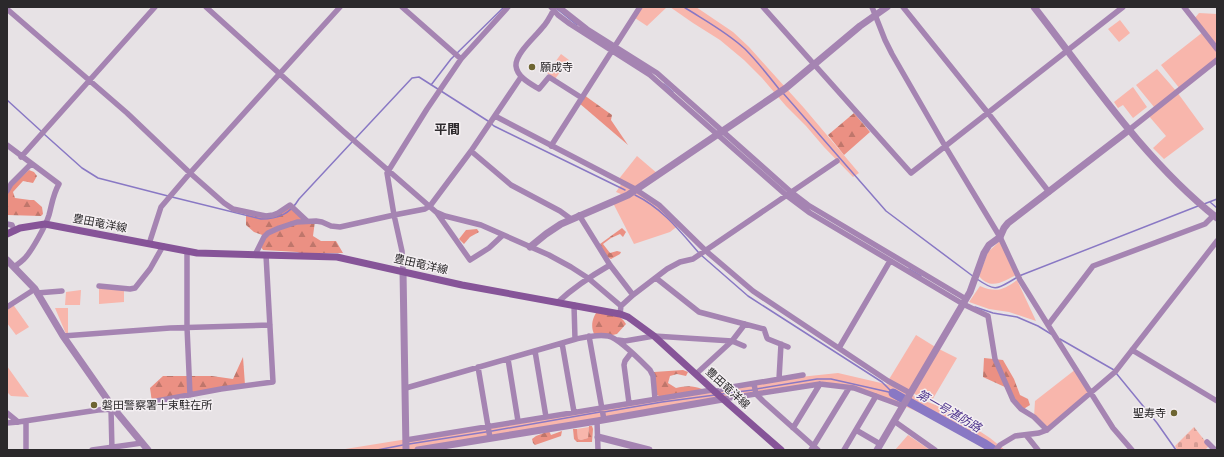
<svg xmlns="http://www.w3.org/2000/svg" width="1224" height="457" viewBox="0 0 1224 457" font-family="'Source Sans 3','Noto Sans JP',sans-serif">
<defs>
<pattern id="forest-firs" width="22" height="20" patternUnits="userSpaceOnUse"><rect width="22" height="20" fill="#eb9083"/><path d="M5 1l3.5 6h-7zM16 11l3.5 6h-7z" fill="#bf766b"/></pattern>
<pattern id="cemetery-stones" width="16" height="16" patternUnits="userSpaceOnUse"><rect width="16" height="16" fill="#f8b6ac"/><path d="M2 7V4a2 2 0 0 1 4 0v3zM10 15v-3a2 2 0 0 1 4 0v3z" fill="#d59c94"/></pattern>
</defs>
<rect width="100%" height="100%" fill="#e7e2e5"/>
<!-- grass -->
<path fill="#f8b6ac" d="M641,7H667L647,26L635,18Z
M670,7H696L733,32L749,47L804,108L859,173L853,177L824,147L806,126L786,106L762,78L744,60L720,40L693,23Z
M1199,13L1217,14V47L1194,19Z
M1120,20L1130,33L1119,42L1108,29Z
M1203,32L1217,49V60L1180,89L1161,65Z
M561,54L569,60L555,79L547,73Z
M1157,69L1177,92L1204,129L1164,159L1153,148L1166,136L1148,115L1154,107L1136,85Z
M1133,87L1147,107L1133,118L1123,105L1118,108L1114,102Z
M637,156L658,174L635,189L659,205L679,225L670,232L634,244L613,203L621,194L616,192L622,183L618,180Z
M1000,241L1018,274C1004,281 991,291 979,276L988,252Z
M1017,280L1036,321L1009,312L989,309L969,302L980,286C996,293 1004,290 1017,280Z
M99,286L124,289V302L99,304Z
M81,290L80,305H65L66,292Z
M7,302L8,304L12,303L29,327L16,335L7,323Z
M55,308H68V334H66Z
M916,335L937,348L957,358L931,402L888,381Z
M7,366L29,397L11,396L7,392Z
M1076,369L1090,391L1047,430L1034,417L1035,401Z
M838,373L894,386L925,401L944,408L990,438L1005,450H986L943,423L902,405L866,392L817,385L437,445L414,450H339L781,379Z
M589,427L588,438L581,440L578,439L577,429Z
M908,435L930,450H895Z"/>
<!-- forest -->
<path fill="url(#forest-firs)" d="M584,95L612,115L611,120L628,145L579,103Z
M854,113L870,132L844,155L828,135Z
M29,170L34,172L37,176L33,183L23,181L13,192L15,198L30,200H34L42,207L43,214L41,216L7,215V194L10,187Z
M288,206L307,221H315L313,236L321,241H336L343,253H320L309,256L297,252L263,250L260,245L265,236L254,232L246,225V212L272,215Z
M622,228L626,232L623,237L620,234L611,238L603,244L610,253L617,251L621,252L620,254L611,259L607,257L600,244Z
M477,229L479,232L470,237L464,244L459,239L466,230Z
M599,309C609,313 621,314 626,324L617,334L608,336L594,334C590,325 593,316 599,309Z
M243,357L245,385L152,402L150,388L163,376H212L233,379Z
M984,358L1003,360L1014,379L1020,395L1028,399L1030,405L1022,410L1007,388L983,377Z
M683,370L688,372L686,376L677,374L670,376L668,383L676,388C685,386 692,385 702,389L685,394L663,398L657,395L654,372Z
M589,426H592L593,429L592,442H577L574,439L573,429H577L578,439L581,440L588,438Z
M549,431L551,435L562,431L561,436L535,445L533,443L532,439L536,436Z"/>
<!-- cemetery -->
<path fill="url(#cemetery-stones)" d="M1194,427L1209,446L1205,450H1177L1175,446Z"/>
<g fill="none" stroke-linecap="round" stroke-linejoin="round">
<!-- stream -->
<path stroke="#8978c4" stroke-width="1.5" d="M684,7C704,20 727,32 745,49C757,61 768,75 779,89
M556,8L577,25
M664,84L673,92
M431,85L451,59L504,7
M783,93L886,211L974,277
M7,100L41,131
M44,134L82,168L98,178L168,196
M355,139L412,78L419,77L488,121L494,126L625,190
M635,195C662,208 680,231 699,253
M172,197L261,219C278,219 290,214 299,199L352,142
M1210,202L1217,208
M1204,204L1217,199
M701,255L748,296L882,382L891,391
M909,269L921,276
M1019,276L1198,206
M977,279C997,293 998,288 1016,278
M975,307L993,313L1017,317L1038,326L1051,334
M1060,339L1114,370
M1116,373L1157,423L1176,450
M756,389L817,379H831L893,393
M721,394L753,390
M604,412L662,402L715,395
M409,444L492,431L600,412
M377,450L403,445"/>
<!-- river -->
<path stroke="#8978c4" stroke-width="9" d="M893,393L900,397L985,444L994,450"/>
<!-- minor -->
<path stroke="#a584b2" stroke-width="5.5" d="M206,7L343,131L436,212L445,216L481,225L549,255L571,267L588,278L621,306
M402,7L461,59
M551,7L558,15L570,24L650,75L786,195L810,213L963,304L988,316L995,359L1013,400L1021,409L1034,417L1047,430
M555,7C551,15 548,22 542,28C535,37 515,54 516,66C517,77 531,84 539,89L549,77L582,98
M559,7L587,29L657,73L791,192L808,205L966,299
M763,7L911,173L1123,7
M872,7L885,40L892,54L945,146L1000,237L1020,280L1048,325L1113,428L1132,450
M903,7L988,113L1049,192
M1184,7L1217,49
M7,9L127,113L190,173L224,203L233,209L266,216L273,215L278,213L290,205L307,221
M495,116L635,189L659,205L706,251L753,291L888,381L910,393
M1129,130L1217,60
M7,145L59,184C53,194 52,204 49,215C46,225 32,251 24,259C21,262 18,264 14,267
M551,146L640,7
M471,151L511,185L560,211L571,219
M21,157L155,7
M7,191L11,184L31,164
M437,213L470,260L489,248L503,235
M579,215L610,265L633,295
M7,224L12,225L14,230
M149,244L161,207L190,173L340,7
M187,251V327L190,395
M255,255L264,237L268,233L279,228L297,222L316,221L322,222L331,226L340,227L394,215L425,209L430,206L471,151L521,77
M403,271L402,251L394,215L387,173L427,109L461,59L508,7
M656,278L699,312L764,329L767,338L768,339L788,347
M99,286L130,289L135,288L150,269L163,246
M37,293L62,291
M558,302C574,287 591,276 610,265
M574,305L575,339
M7,307L35,289
M620,314L621,306L633,295L667,269L680,262L693,259L837,161
M1048,325L1093,266L1205,224L1214,215
M63,336L170,328L270,325
M589,336L604,420
M618,340L625,341L654,336L732,341L744,346
M562,343L574,412
M839,348L890,261
M1132,350L1217,401
M535,351L546,417
M508,359L518,421
M478,367L490,438
M696,374L732,341L745,324
M779,379L781,344
M754,384L756,394L763,401L818,450
M406,388L576,339C586,337 597,334 608,336C619,338 641,361 650,370L653,376L655,399
M714,392L726,388L803,375
M723,399L820,384L854,388L903,406
M629,403L624,365L625,361L631,353
M111,409L112,450
M7,413L18,422
M597,421L598,450
M894,421L935,450
M7,423L18,422L98,410L114,409L221,389L273,382L266,255
M793,428L820,384
M856,430L880,444
M1026,435L1038,450
M406,440L712,390
M1207,442L1215,450
M26,450V421
M92,450L142,443
M811,450L849,388
M844,450L876,396
M996,450L1000,445L1015,436L1039,433L1047,430L1115,372L1217,241"/>
<!-- tertiary -->
<path stroke="#a584b2" stroke-width="7" d="M1034,7C1091,80 1144,160 1217,218
M530,247L546,234L561,224L628,195L786,88L860,26L887,7
M7,260L35,289L63,336L114,409L148,450
M403,271L406,450
M598,437L649,450
M418,450L597,421L723,399
M877,450L970,292L984,253L989,245L1000,237L1004,228L1008,223L1129,130"/>
<!-- secondary -->
<path stroke="#865498" stroke-width="7" d="M7,234L20,228L45,224L197,253L337,257L462,285L620,314L628,317L654,336L723,399L781,450"/>
</g>
<!-- markers -->
<g fill="#6e6532" stroke="#f4eff2" stroke-width="1.5">
<circle cx="532" cy="67" r="4"/>
<circle cx="94" cy="405" r="4"/>
<circle cx="1174" cy="413" r="4"/>
</g>
<g text-anchor="middle" stroke-width="3" stroke-linejoin="round" paint-order="stroke">
<!-- poi labels -->
<g font-size="11" fill="#2b292b" stroke="#f4eff2" text-anchor="start">
<text x="540" y="71">願成寺</text>
<text x="102" y="409">磐田警察署十束駐在所</text>
<text x="1166" y="417" text-anchor="end">聖寿寺</text>
</g>
<!-- street labels -->
<g font-size="11" fill="#2b292b" stroke="#f4eff2">
<text transform="translate(100 223) rotate(11)" y="4">豊田竜洋線</text>
<text transform="translate(421 264) rotate(13)" y="4">豊田竜洋線</text>
<text transform="translate(728 388) rotate(42)" y="4">豊田竜洋線</text>
</g>
<!-- water labels -->
<g font-size="12" font-style="italic" fill="#4e338d" stroke="#f4eff2">
<text transform="translate(949 411) rotate(30)" y="4">第一号湛防路</text>
</g>
<!-- quarter labels -->
<g font-size="13" font-weight="bold" fill="#2f2b2e" stroke="#f4eff2">
<text x="447" y="134">平間</text>
</g>
</g>
<!-- border -->
<rect width="1224" height="457" fill="none" stroke="#2b292b" stroke-width="16"/>
</svg>
